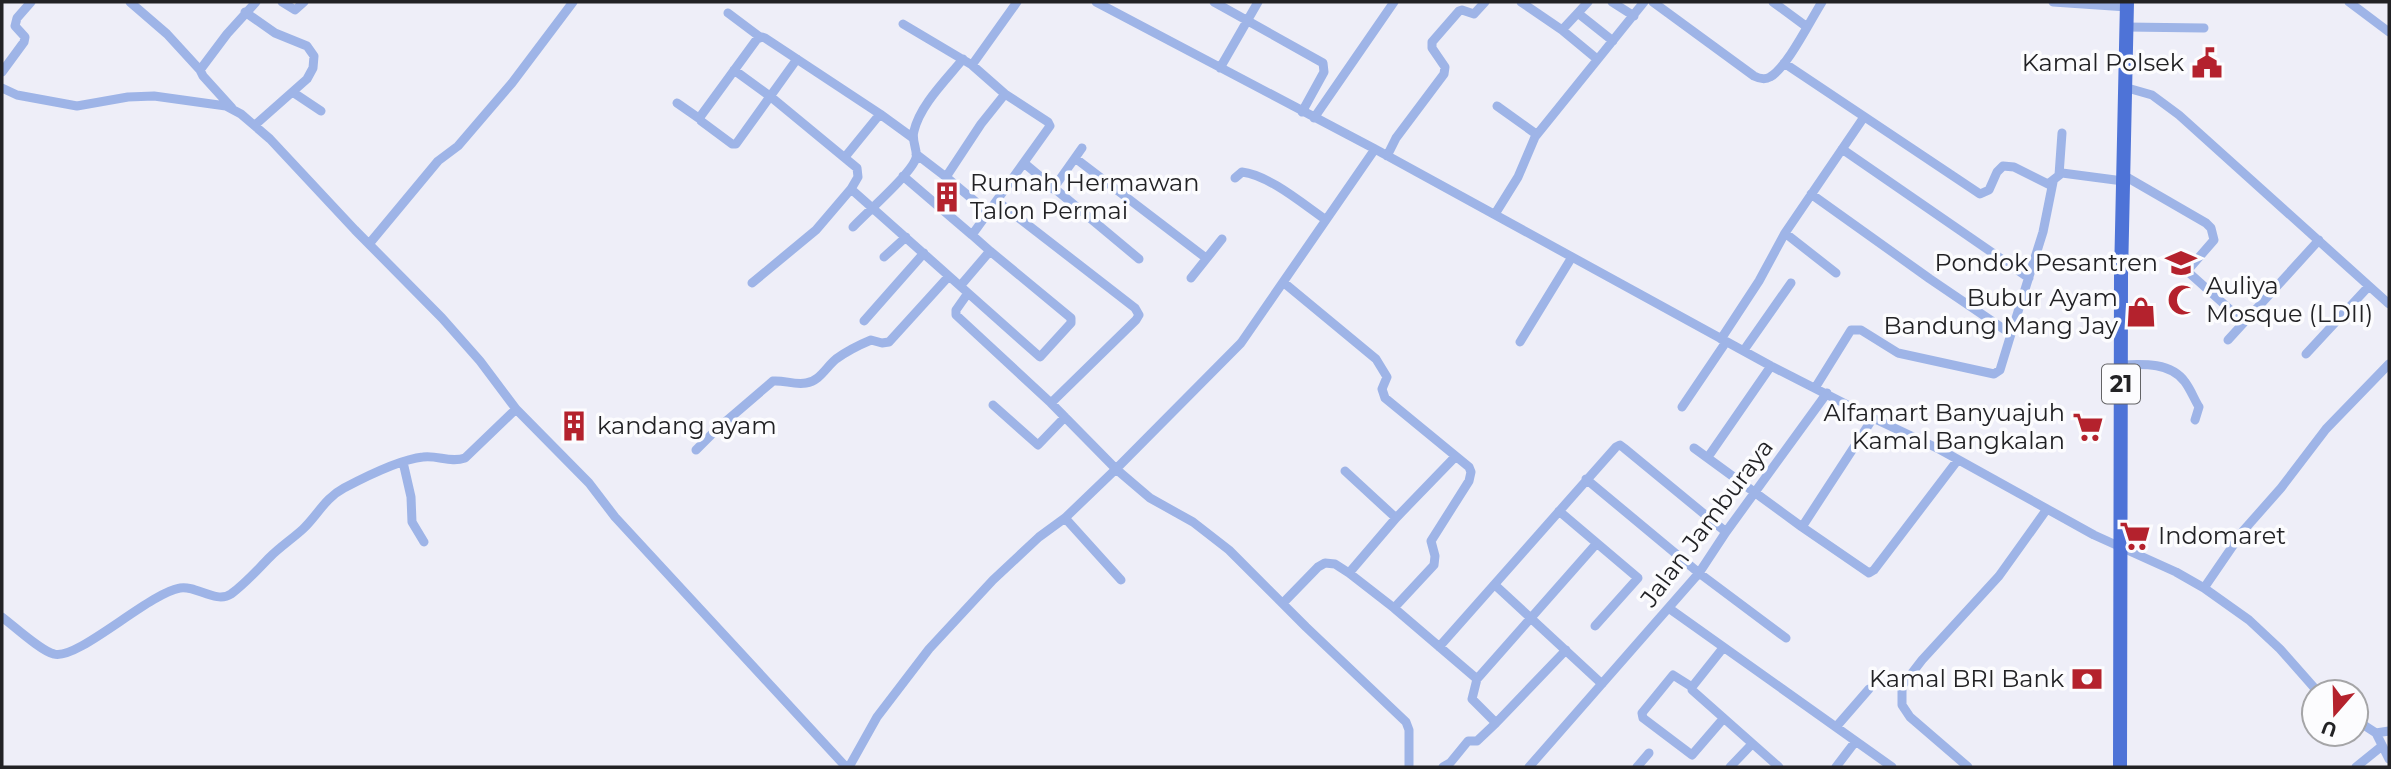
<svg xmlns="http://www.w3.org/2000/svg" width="2391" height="769" viewBox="0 0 2391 769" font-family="Montserrat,sans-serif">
<rect width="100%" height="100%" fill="#eeeef8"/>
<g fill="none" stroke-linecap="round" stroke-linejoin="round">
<!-- minor -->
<path stroke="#9eb4e7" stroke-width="9" d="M130,2L167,34L200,70
M282,2L295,10L304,2
M1096,2L1375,149L1771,366L1873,418L1939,449L2094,535L2176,572L2204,588L2249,620L2280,649L2318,692
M1214,2L1323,63L1324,72L1302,112
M1521,2L1562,30L1588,2
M1612,2L1634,16
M1653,2L1754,76C1760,79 1765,80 1770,77C1787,68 1811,19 1822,2
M1773,2L1807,27
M2053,2L2127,7
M2349,2L2389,32
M245,12L275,33L307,46L314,56L313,68L307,79L255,125
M728,13L760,37
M1579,14L1613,41
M903,24L972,65L1017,2
M2126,27L2204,28
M1562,30L1597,59
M797,59L736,144H732L701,121L700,117L757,39L762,37L765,38L880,114L913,138
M1784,63L1980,194L1989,190L1997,172L2003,166L2014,167L2048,184L2062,173L2123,181
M1220,68L1258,2
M734,70L771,97L857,168L858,177L851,189L968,293L956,310V315L1051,403L1116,469L1150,498L1193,522L1229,550L1306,627L1406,722L1409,730V767
M2,72L24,42L25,37L15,26L17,18L31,2
M2124,87L2152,95L2179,115L2389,304
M2,88L17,95L77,106L128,97L154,96L226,106L241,114L270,139L355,230L442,318L480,361L516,409L589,483L615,517L846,767
M294,93L321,111
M677,103L700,119
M1497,106L1536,134
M232,108L203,76L200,70L227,34L256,2
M1314,118L1394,2
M1842,149L2029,278
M916,154L946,177
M1387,156L1396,138L1444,74L1445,67L1432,48V42L1459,11L1462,10L1474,14L1485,2
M845,157L880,114
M1075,158L1206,258
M1024,163L1139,259
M2059,175L2062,133
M2123,175L2206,223L2211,228L2214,240L2187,271L2244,322
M903,176L972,235
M1235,178L1242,172C1269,175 1304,205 1326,220
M1053,189L1082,148
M1811,194L1930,279L2011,334L2043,232L2053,182
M997,201L1135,308L1139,315L1136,320L1051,403
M989,213L946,177L981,124L1005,94
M1495,214L1518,177L1535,137L1644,2
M853,227C867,212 911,174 916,158C918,150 911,140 914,131C920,105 946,80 963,59
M1785,233L1836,273
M369,244L438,161L458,146L512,83L573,2
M884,257L906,237
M1191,278L1222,239
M1283,282L1376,359L1387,377L1382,389L1385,398L1469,467L1471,472L1469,481L1431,541L1435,556L1434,565L1394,608
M752,283L816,230L851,189
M961,285L990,251L972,235L1050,126L1048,122L1005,94L972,65
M968,293L1040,357L1071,323V318L990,251
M864,321L924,253
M1721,339L1759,281L1785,233L1864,117
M2228,340L2319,240
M1520,342L1572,257
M1744,350L1791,283
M2306,354L2369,286
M2121,365C2142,364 2171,362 2185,382C2191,390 2194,399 2199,407L2195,420
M1815,388L1851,330H1861L1898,353L1994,374L2000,370L2011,334
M993,405L1038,445L1065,417
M1682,407L1726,342
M1694,448L1802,527L1869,573L1874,570L1957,461
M696,450L717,429L773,381C784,380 794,385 806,383C820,381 826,367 836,359C847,351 859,345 871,340L882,343L889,342L949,276
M1708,457L1771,366
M403,462L411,497L412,522L424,542
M1586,479L1699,573L1786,638
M1559,511L1638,578L1595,626
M1065,518L1121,580
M1396,518L1455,457
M1802,527L1873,418
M1349,573L1394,608L1477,679
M1495,585L1602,684
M2204,588L2243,531L2281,488L2326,429L2389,364
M1283,603L1318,567L1325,563L1335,564L1349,573L1396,518L1345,471
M1670,609L1892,767
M2,617C14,626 41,651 54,654C77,661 149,593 180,588C196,585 216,604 231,594C246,583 257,570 270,557C280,547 292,539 303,529C317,516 325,498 344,488C363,478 402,459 423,457C438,455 450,463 465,458L516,409
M1439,647L1616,447L1620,445L1624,448L1726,532
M1723,648L1692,687V690L1779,767
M1692,687L1673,675L1642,713L1643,718L1692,755L1723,719
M2356,720L2376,733L2389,759
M1496,723L1566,650
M1836,727L1869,689
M2376,733L2389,731
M849,767L877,717L929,649L993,580L1039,537L1065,518L1116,469L1241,343L1375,149
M1443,767L1450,763L1468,741H1477L1496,723L1472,699L1477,679L1597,543
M1529,767L1699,573L1726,532L1827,393
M1637,767L1649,753
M1730,767L1752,744
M1836,767L1855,742
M1968,767L1910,717L1902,705V686L1922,660L1999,576L2047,509
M2356,767L2382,746"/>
<!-- trunk -->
<path stroke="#4e73d7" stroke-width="14" d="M2120,767L2121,276L2127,2"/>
</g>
<!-- icons -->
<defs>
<g id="civic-bare" transform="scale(2.415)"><path d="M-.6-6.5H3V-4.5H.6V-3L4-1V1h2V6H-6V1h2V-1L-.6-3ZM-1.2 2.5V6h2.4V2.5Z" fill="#b4222d" stroke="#fcfcfe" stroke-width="2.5" paint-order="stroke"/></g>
<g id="building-bare" transform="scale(2.415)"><path d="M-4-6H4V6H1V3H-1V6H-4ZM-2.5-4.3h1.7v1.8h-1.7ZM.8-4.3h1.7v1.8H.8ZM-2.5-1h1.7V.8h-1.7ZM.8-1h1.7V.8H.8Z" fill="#b4222d" stroke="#fcfcfe" stroke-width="2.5" paint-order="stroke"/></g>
<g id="school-bare" transform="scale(2.415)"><path d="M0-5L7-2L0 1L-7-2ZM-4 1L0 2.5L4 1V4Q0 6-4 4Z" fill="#b4222d" stroke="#fcfcfe" stroke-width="2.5" paint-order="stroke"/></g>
<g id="mosque-bare" transform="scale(2.415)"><path d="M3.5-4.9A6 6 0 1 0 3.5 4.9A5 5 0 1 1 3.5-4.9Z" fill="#b4222d" stroke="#fcfcfe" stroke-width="2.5" paint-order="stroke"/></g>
<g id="shop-bare" transform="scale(2.415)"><path d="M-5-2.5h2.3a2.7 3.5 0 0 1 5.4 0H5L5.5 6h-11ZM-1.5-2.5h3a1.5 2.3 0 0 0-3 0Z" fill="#b4222d" stroke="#fcfcfe" stroke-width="2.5" paint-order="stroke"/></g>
<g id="supermarket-bare" transform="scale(2.415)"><path d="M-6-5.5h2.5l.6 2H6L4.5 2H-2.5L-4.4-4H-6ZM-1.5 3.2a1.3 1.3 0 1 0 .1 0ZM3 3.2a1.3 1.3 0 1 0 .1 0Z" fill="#b4222d" stroke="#fcfcfe" stroke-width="2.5" paint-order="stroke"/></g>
<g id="bank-bare" transform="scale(2.415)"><path d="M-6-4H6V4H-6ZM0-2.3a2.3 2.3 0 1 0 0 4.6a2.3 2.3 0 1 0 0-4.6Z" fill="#b4222d" stroke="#fcfcfe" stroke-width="2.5" paint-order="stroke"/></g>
</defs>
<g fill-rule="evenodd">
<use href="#civic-bare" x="2207" y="63"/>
<use href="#building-bare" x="947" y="197"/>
<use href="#school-bare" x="2181" y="263"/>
<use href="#mosque-bare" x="2183" y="300"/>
<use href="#shop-bare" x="2141" y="312"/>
<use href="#building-bare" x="574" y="426"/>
<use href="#supermarket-bare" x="2088" y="427"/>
<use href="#supermarket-bare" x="2135" y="536"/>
<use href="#bank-bare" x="2087" y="679"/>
</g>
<g text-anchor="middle" stroke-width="7" stroke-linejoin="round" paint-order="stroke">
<!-- shield labels -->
<rect fill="#fcfcfe" stroke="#636366" stroke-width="2" x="2102" y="364.5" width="38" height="39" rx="5"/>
<g font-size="23" font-weight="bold" fill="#222225">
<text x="2121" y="392">21</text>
</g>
<!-- poi labels -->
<g font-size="24" fill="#222225" stroke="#fcfcfe" text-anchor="end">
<text x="2184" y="71">Kamal Polsek</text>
<text x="970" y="191" text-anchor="start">Rumah Hermawan<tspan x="970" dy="28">Talon Permai</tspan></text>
<text x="2158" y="271">Pondok Pesantren</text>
<text x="2206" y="294" text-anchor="start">Auliya<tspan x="2206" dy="28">Mosque (LDII)</tspan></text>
<text x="2118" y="306">Bubur Ayam<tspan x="2118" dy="28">Bandung Mang Jay</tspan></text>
<text x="2065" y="421">Alfamart Banyuajuh<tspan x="2065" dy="28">Kamal Bangkalan</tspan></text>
<text x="597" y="434" text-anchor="start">kandang ayam</text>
<text x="2158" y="544" text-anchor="start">Indomaret</text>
<text x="2064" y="687">Kamal BRI Bank</text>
</g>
<!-- street labels -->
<g font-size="24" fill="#222225" stroke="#fcfcfe">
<text transform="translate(1707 523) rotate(-53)" y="8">Jalan Jamburaya</text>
</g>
</g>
<!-- border -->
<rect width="2391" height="769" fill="none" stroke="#222225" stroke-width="7"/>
<!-- north arrow -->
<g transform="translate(2335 713) rotate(200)"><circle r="33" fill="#fcfcfe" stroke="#a5a5a7" stroke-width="2"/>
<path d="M0-5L12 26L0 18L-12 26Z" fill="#b4222d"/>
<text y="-10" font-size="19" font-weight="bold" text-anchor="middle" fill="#222225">U</text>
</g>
</svg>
